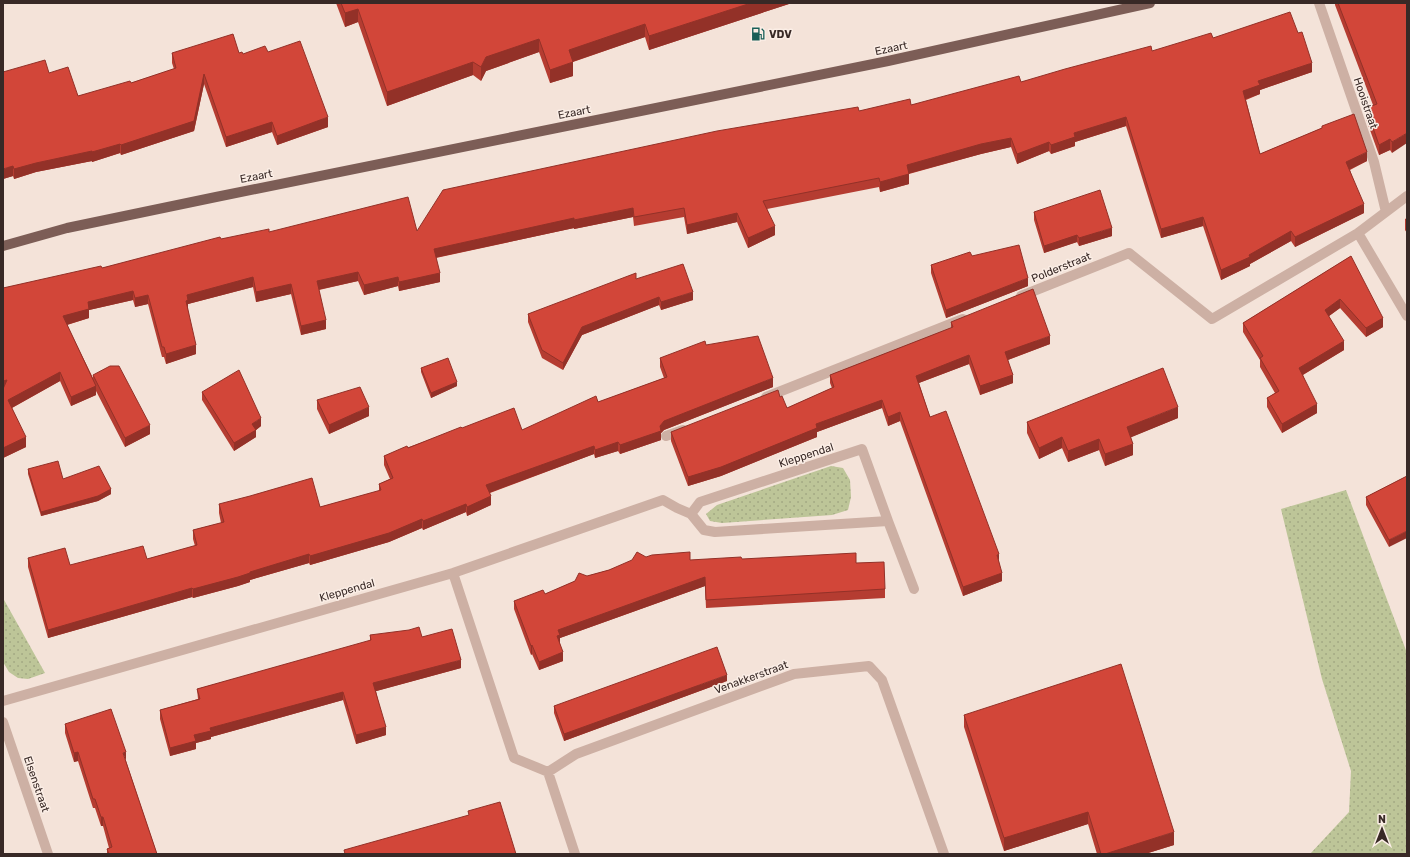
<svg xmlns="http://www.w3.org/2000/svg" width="1410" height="857" viewBox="0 0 1410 857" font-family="Rubik,sans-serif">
<defs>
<pattern id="grass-dots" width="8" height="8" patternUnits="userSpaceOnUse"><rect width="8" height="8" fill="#bdc598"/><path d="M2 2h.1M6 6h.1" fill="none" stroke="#a3a983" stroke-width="1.8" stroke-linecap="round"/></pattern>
</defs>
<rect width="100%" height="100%" fill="#f4e3d9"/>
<!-- grass -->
<path fill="url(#grass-dots)" d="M831,466L843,468L850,480L851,497L848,510L832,515L722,523L710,521L706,514L717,505Z
M1346,490L1407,653V854H1310L1349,812L1351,771L1322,679L1281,509Z
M3,598L45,673L28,679L18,678L9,672L3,662Z"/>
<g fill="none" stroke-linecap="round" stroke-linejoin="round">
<!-- minor -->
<path stroke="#cdb0a4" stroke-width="10" d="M1319,3L1374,162L1386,212
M1358,233L1407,316
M1021,296L1129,253L1212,319L1358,233L1407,196
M766,397L963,319
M666,436L683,430
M888,521L914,589
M453,573L514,758L548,772L576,754L794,674L869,666L882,680L944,854
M3,701L453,573L663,500L677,508L691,514L704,530L715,532L888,521L862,449L700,502L691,514
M3,722L48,854
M548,772L575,854"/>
<!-- major -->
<path stroke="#7c5d56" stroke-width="10" d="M3,246L67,228L216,197L888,61L1150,3"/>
</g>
<!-- wall -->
<path fill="#b53c31" d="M336,3H792L649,50L645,37L573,62V76L550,83L539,52L486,71L481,81L473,75L387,106L358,22L345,27Z
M1335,3H1407L1392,153L1390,150L1379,155L1366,119V108L1373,105L1335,5Z
M1298,33L1312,72L1260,90V94L1246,100L1260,154L1322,128V126L1367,161L1350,170L1364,213L1295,247L1291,241L1250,264V266L1221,280L1203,226L1161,238L1126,126L1075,142V146L1051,154L1049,151L1017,164L1011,147L981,154L909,174V184L880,192L879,187L767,209L775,235L748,248L737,222L687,234L684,217L634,226L633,217L574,229V228L436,258L440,282L399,291L398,286L364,295L358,281L319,290L326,329L301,335L291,294L256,302L253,287L188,304V310L196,354L166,364L164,357H162L148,304L135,307L133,300L89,310V318L67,325L93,378V375L150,434L125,447L96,391V395L71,406L60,381L12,408L26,447L3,458V288L102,268L221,239L269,232L417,231L859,111L911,105L1021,82L1213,38Z
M268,52L328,127L277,145L272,132L226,147L204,84L194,131L121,155L120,153L92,162V161L36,172L14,179L13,176L3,179L49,73L78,96L131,83L174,69L172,63V53H239L243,54Z
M1034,212L1112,236L1079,246L1077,242L1044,253L1034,220Z
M1407,218V233L1405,230V219Z
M972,256L1028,286L946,318L931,273V265Z
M1351,256L1383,327L1366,337L1340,308L1329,316L1344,350L1303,375L1317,413L1282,433L1267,407V398L1275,393L1260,367V360L1243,332V323Z
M636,279L693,300L661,310L659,305L582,335L563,370L542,358L528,322V314Z
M951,322L1050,344L1008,360L1013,383L980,395L969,364L919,383L930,417L999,562L1002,581L963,596L900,421L888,426L882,408L817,432V437L721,476L688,486L671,441V432L780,397L787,408L832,388L830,383V375L951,328Z
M706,345L773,387L664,430L661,433V440L620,454L618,451L595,458L594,454L490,493L491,505L467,516L466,512L423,530L422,528L389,542L310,565L309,563L250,580V582L238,586L193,598L192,597L48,638L28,567V558L70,565L147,559L195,546L193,539V530L221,523L219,513V504L320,507L379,491V484L390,479L384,465V456L462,428L522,430L664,378L660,367V358Z
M421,368L457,386L431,398L421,372Z
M202,392L261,426L256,430V437L234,451L202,400Z
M317,400L369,416L329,434L317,409Z
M1178,418L1131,437L1133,455L1105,466L1099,450L1068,462L1062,448L1039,459L1027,433V422Z
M28,469L63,479L111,494L98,501L41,516L28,474Z
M1407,476L1389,547L1366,505V497Z
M646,557L690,560L742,559L856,563L885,589V598L706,608L705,586L560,638V644L563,661L539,670L532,654L531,655L514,609V601L545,594L587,576L609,570Z
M370,635L422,637L461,668L376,691L386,735L356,744L343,700L211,737V739L196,743V749L170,756L160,719V710L198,699L197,689L370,641Z
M727,681L564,741L554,713V706Z
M964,715L1174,845L1145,854H1097L1088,824L1004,851L964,727Z
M65,724L126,761L157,854H107V849L109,848L103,826H101L95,808H93L78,761L74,762L65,733Z"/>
<!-- shaded-wall -->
<path fill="#933128" d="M751,3H792L649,50V36Z
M358,9V22L345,27V13Z
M645,24V37L569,63V50Z
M539,39V52L486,71L481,81V67L486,57Z
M473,62V75L387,106V92Z
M573,62V76L550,83V70Z
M1312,63V72L1260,90V94L1243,100V91L1258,81Z
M204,74V84L194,131L121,155V145Z
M328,117V127L277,145V136Z
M1126,117V126L1075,142V146L1051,154V145L1074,133Z
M272,122V132L226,147V137Z
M1407,133V143L1392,153V142Z
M1011,138V147L981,154L907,174V165L981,144Z
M1390,139V150L1379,155V145Z
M1049,142V151L1017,164V154Z
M120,144V153L92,162V152Z
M92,151V161L36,172L14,179V169L36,163Z
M1367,152V161L1346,171V162Z
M13,166V176L3,179V169Z
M909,174V184L880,192V182Z
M1364,204V213L1295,247V237Z
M633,208V217L574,229V220Z
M737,213V222L687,234V225Z
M1203,217V226L1161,238V229Z
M574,218V228L434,258V249Z
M775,226V235L748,248V238Z
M1112,228V236L1079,246V238Z
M1291,231V241L1250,264V266L1221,280V270L1249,255Z
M1077,235V242L1044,253V246Z
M358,272V281L317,290V281Z
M440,273V282L399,291V282Z
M253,277V287L188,304V310H186V301L187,295Z
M398,277V286L364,295V285Z
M1028,278V286L946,318V310Z
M291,284V294L256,302V292Z
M133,291V300L89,310V318L63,326V316L88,302Z
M693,292V300L661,310V302Z
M148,295V304L135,307V298Z
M659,297V305L582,335L563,370V363L582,327Z
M1340,299V308L1325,319V310Z
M1383,318V327L1366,337V328Z
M326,320V329L301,335V326Z
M1050,336V344L1005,361V352Z
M1344,341V350L1299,377V368Z
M196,345V354L166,364V354Z
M969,355V364L916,384V376Z
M60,372V381L8,410V400Z
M1013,375V383L980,395V386Z
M773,378V387L664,430L661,433V440L620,454V445L660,426L664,421Z
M7,380L3,391V381Z
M457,382V386L431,398V393Z
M96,386V395L71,406V397Z
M882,400V408L817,432V437L721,476L688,486V477L816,424Z
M1317,404V413L1282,433V424Z
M369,407V416L329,434V425Z
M1178,407V418L1127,439V427Z
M900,412V421L888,426V417Z
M261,418V426L256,430V437L234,451V443L252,424Z
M150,425V434L125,447V438Z
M26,437V447L3,458V448Z
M1062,437V448L1039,459V448Z
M1099,439V450L1068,462V451Z
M618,442V451L595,458V450Z
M1133,444V455L1105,466V454Z
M594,446V454L486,494V485Z
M111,489V494L98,501L41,516V512Z
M491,496V505L467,516V507Z
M466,504V512L423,530V521Z
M422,519V528L389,542L310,565V556Z
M1407,531V538L1389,547V540Z
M309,554V563L250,580V582L238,586L193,598V589Z
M999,554V562L997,555Z
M1002,573V581L963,596V587Z
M705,577V586L560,638V644L557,636L558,630Z
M192,588V597L48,638V630Z
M532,645V654L531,655V646Z
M563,652V661L539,670V662Z
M461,660V668L373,692V683Z
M727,675V681L564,741V734Z
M343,692V700L211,737V739L196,743V749L170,756V748L194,735L210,728Z
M386,727V735L356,744V735Z
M78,752V761L74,762V753Z
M126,752V761L123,753Z
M1088,812V824L1004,851V838Z
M101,817H103V826H101Z
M1174,832V845L1145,854H1105Z"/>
<!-- building -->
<path fill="#d24639" stroke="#933128" d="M341,3H751L649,36L645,24L569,50L573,62L550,70L539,39L486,57L481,67L473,62L387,92L358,9L345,13Z
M1338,3H1407V133L1392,142L1390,139L1379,145L1366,108L1377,104Z
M1290,12L1298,33L1302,32L1312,63L1258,81L1260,85L1243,91L1260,154L1322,128V126L1354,114L1367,152L1346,162L1364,204L1295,237L1291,231L1249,255L1250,257L1221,270L1203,217L1161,229L1126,117L1074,133L1075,137L1051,145L1049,142L1017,154L1011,138L981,144L907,165L909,174L880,182L879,178L763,201L775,226L748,238L737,213L687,225L684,208L634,217L633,208L574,220V218L434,249L440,273L399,282L398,277L364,285L358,272L317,281L326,320L301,326L291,284L256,292L253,277L187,295L188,300L186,301L196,345L166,354L164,347H162L148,295L135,298L133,291L88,302L89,309L63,316L96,386L71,397L60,372L8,400L26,437L3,448V389L7,380L3,381V288L101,266L102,268L220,237L221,239L269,229V232L408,197L417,231L443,190L717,131L858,107L859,111L910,99L911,105L1019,76L1021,82L1065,69L1151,46L1152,51L1211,33L1213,38Z
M233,34L239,53L242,52L243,54L265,46L268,52L300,41L328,117L277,136L272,122L226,137L204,74L194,121L121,145L120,144L92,152V151L36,163L14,169L13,166L3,169V72L45,60L49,73L68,67L78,96L130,81L131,83L176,68L172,53Z
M1100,190L1112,228L1079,238L1077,235L1044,246L1034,212Z
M1019,245L1028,278L946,310L931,265L970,252L972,256Z
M1351,256L1383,318L1366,328L1340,299L1325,310L1344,341L1299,368L1317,404L1282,424L1267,398L1279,391L1260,358L1263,356L1243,323Z
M683,264L693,292L661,302L659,297L582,327L563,363L542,350L528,314L636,273V279Z
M1033,289L1050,336L1005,352L1013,375L980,386L969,355L916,376L930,417L946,411L999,554L997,555L1002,573L963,587L900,412L888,417L882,400L816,424L817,428L721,467L688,477L671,432L778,390L780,397L782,396L787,408L834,387L830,375L953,327L951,322Z
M758,336L773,378L664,421L660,426L661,431L620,445L618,442L595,450L594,446L486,485L491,496L467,507L466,504L423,521L422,519L389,533L310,556L309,554L250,572V573L238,577L193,589L192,588L48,630L28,558L65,548L70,565L143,546L147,559L197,545L193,530L224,522L219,504L250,496L312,478L320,507L381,490L379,484L393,478L384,456L407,446L408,448L461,427L462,428L514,408L522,430L596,396L598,402L667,377L660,358L705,341L706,345Z
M448,358L457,382L431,393L421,368Z
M110,366H119L150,425L125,438L93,375Z
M1163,368L1178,407L1127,427L1133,444L1105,454L1099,439L1068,451L1062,437L1039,448L1027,422Z
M239,370L261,418L252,424L256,430L234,443L202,392Z
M360,387L369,407L329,425L317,400Z
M58,461L63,479L99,466L111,489L98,496L41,512L28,469Z
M1407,476V531L1389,540L1366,497Z
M637,552L646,557L652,555L690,552V560L741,557L742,559L856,553V563L884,562L885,589L706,600L705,577L558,630L560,635L557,636L563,652L539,662L532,645L531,646L514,601L543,590L545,594L575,581L579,573L587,576L609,570L632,560Z
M419,627L422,637L452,629L461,660L373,683L386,727L356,735L343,692L210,728L211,731L194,735L196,741L170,748L160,710L200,699L197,689L371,640L370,635L409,630Z
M717,647L727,675L564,734L554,706Z
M1121,664L1174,832L1105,854H1101L1088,812L1004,838L964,715Z
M111,709L126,752L123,753L157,854H109L107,849L112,847L103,817H101L95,799H93L78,752L74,753L65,724Z
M500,802L516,854H345L344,850L469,815L468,811Z"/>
<!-- icons -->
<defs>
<g id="fuel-bare" transform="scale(1.08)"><path d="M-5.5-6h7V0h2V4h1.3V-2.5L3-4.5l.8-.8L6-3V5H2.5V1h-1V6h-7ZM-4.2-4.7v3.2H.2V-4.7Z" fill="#185e57" stroke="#fbeee6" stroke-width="2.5" paint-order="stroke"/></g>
</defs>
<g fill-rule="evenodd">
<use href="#fuel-bare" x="758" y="34"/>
</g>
<g text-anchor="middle" stroke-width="3" stroke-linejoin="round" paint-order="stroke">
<!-- poi labels -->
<g font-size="11" font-weight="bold" fill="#382926" stroke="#fbeee6" text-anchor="start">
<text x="769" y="38">VDV</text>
</g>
<!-- street labels -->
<g font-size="11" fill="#382926" stroke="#fbeee6">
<text transform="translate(891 48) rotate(-12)" y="4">Ezaart</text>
<text transform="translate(1366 103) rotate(71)" y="4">Hooistraat</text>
<text transform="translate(574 112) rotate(-11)" y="4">Ezaart</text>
<text transform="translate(256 176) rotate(-11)" y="4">Ezaart</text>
<text transform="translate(1061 267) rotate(-22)" y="4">Polderstraat</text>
<text transform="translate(806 455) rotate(-18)" y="4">Kleppendal</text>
<text transform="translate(347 590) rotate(-16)" y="4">Kleppendal</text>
<text transform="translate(751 677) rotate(-20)" y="4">Venakkerstraat</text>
<text transform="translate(37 784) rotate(71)" y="4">Elsenstraat</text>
</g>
</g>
<!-- border -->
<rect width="1410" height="857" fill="none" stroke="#382926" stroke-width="8"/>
<!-- north arrow -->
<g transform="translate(1382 829)" stroke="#fbeee6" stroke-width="3" paint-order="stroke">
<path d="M0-3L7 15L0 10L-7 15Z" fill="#382926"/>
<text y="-6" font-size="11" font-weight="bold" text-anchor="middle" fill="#382926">N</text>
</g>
</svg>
